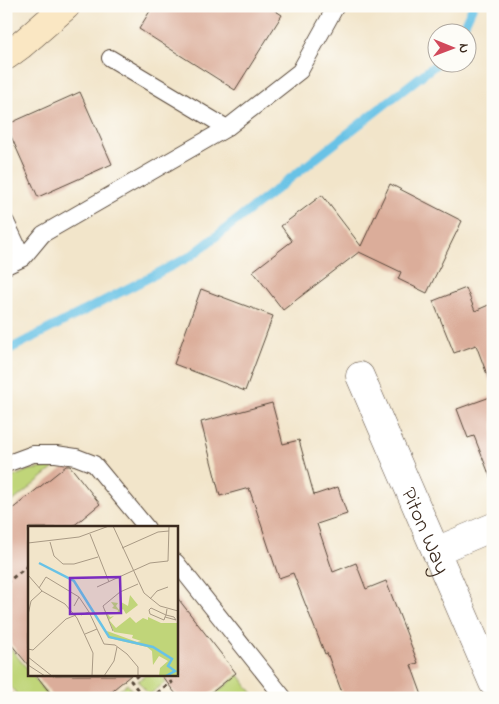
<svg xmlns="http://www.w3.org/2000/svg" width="499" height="704" viewBox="0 0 499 704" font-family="'Indie Flower',sans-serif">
<rect width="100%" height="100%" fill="#fdfcf7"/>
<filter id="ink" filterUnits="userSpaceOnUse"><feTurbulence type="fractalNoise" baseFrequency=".02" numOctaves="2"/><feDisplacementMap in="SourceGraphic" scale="10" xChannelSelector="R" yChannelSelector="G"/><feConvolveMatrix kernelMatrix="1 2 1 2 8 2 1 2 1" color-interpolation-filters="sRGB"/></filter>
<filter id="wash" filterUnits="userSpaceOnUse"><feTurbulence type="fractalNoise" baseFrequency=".0096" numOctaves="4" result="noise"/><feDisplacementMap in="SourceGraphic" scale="20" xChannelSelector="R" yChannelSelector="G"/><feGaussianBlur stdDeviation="1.12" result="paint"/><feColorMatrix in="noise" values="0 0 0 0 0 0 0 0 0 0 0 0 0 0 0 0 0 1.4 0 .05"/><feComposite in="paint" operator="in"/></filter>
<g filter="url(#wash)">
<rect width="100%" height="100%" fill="#f2e5ca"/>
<!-- green -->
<path fill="#c0d579" stroke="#7e804c" d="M55,467L6,507V480L29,470Z
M6,643L29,671V675H32L50,698H20L6,681Z
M145,675H176L178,680L171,678L149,695L138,681Z
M239,675L256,698H210Z
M127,684L138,698H109Z"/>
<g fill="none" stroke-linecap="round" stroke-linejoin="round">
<!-- stream -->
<path stroke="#68c2e6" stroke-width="9" d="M461,32L473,6
M6,351L191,256L439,62"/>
</g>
<g id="blocks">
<!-- building -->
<path fill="#dbad9a" d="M153,6H268L282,15L235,90L139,29Z
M80,92L112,164L38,197L6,125Z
M390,184L462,221L427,293L398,279L401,272L359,252L283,310L253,271L292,241L281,226L322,195L361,246Z
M466,288L475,311L493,303V385H491L476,345L454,353L433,301Z
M201,289L273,316L245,391L174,364Z
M493,396V478L491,479L474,436L468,438L457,409Z
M272,403L283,444L299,440L314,495L338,487L347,514L317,524L333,572L356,563L366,589L386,581L418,663L411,665L423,698H344L327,653L325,654L293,573L279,578L249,488L220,496L201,422Z
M66,466H70L100,504L71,528H29V666L6,638V514Z
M176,596L236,673L205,698H179L161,675H176Z
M36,675H131L103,698H54Z"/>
</g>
</g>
<g filter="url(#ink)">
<use href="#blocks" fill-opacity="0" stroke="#564638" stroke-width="1"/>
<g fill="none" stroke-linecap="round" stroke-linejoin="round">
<!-- lane casing -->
<g stroke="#564638" stroke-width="18">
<path id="lane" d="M227,128L300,71L336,6
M6,222L23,258L6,266
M23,258L43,234L227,128L110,58
M6,464L33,454H56L76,457L94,464L147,528
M176,562L284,698"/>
</g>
<!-- street casing -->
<g stroke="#564638" stroke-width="29">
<g id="street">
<path id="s1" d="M360,376L493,683"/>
<path d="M436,551L493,527"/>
</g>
</g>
<!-- secondary casing -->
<g stroke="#564638" stroke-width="29">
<path id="secondary" d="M6,56L21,45L66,6"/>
</g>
<!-- path -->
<path stroke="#564638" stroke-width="3" stroke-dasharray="4 4" stroke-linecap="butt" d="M6,583L29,565
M138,675L131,681L144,698
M6,690L13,698
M151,698L171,682L173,684
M160,698L162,696L163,698"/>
<!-- lane -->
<use href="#lane" stroke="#fff" stroke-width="16"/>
<!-- street -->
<use href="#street" stroke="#fff" stroke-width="28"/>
<!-- secondary -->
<use href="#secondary" stroke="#fae7c3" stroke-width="28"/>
</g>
</g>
<g text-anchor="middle" stroke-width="4" stroke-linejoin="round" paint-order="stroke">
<!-- street labels -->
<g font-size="22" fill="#3b2a1e" stroke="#fdfcf7">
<text dy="8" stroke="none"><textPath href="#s1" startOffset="168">Piton Way</textPath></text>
</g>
</g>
<!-- overview -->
<g transform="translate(28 526)">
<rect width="150" height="150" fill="#f2e5ca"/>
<path d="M102,69L110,79L98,88L95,83L89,88L90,84L84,82L86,80L83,76L90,77L88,80L91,84L93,76L100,80ZM76,83L82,91L86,90L81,94L88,102L102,91L108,97L115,92L120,94V91L133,97H149L150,150H131L132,142L140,135L131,130L125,139L124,125L119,121L81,112L79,105L109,116L113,115L104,112L105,109L86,106Z" fill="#c0d579"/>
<path fill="none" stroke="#68c2e6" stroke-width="2.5" d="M11,37L46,55L81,111L125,121L144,133L140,140L147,145L138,150"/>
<path fill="none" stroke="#a99a85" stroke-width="1" d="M85,0L116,67L132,80L150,85M62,8L81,56M22,16L26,30L35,38H46L70,31M0,17L51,11L81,0M94,22L130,6L141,5M0,49L14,65L37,78L49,92L65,127L64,150M69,61L122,37L140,35L141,0M11,62L18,51L51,71M122,73L129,65L140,61M46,80L51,71L61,86M0,89L3,75L14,65M53,89L61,86L69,103M137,91L148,94L146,91L138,89L123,82L121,84L122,88L136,94L137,91L138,89L139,83M85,105L75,80L92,66L110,58M57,108L69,103L76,118L87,119L99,128L110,141V150M0,123L5,124L38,93L48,89M0,131L24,150M0,139L17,150M76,150L86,135L89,121"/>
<path fill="#7b2cbf" fill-opacity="0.15" stroke="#7b2cbf" stroke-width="2.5" d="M92,51L93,87L42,88V52Z"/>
<rect width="150" height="150" fill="none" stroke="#3b2a1e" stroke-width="2.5"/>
</g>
<!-- margin -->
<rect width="499" height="704" fill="none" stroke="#fdfcf7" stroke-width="25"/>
<!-- north arrow -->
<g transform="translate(452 48) rotate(91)"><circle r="24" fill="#fdfcf7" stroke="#afa8a0"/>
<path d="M0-4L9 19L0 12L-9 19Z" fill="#d1495b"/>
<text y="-8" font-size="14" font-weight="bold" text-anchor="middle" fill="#3b2a1e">N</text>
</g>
</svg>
